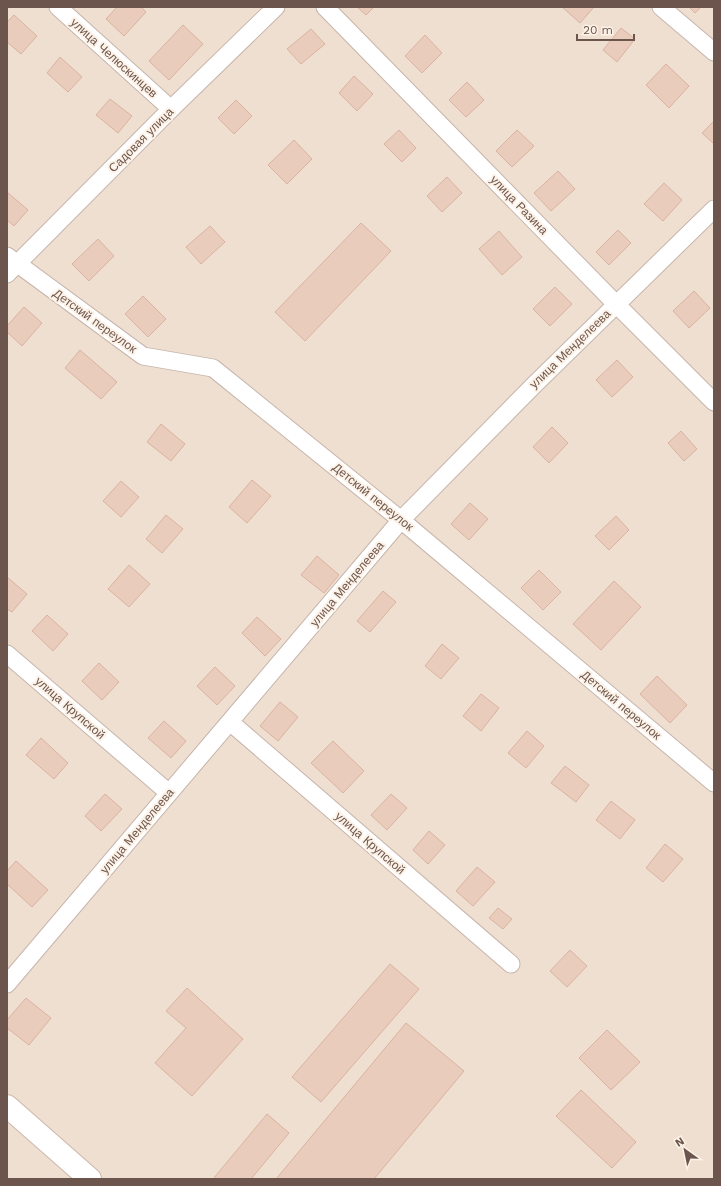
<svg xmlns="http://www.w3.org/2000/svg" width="721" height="1186" viewBox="0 0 721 1186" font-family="'Work Sans',sans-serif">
<rect width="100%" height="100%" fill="#f8eee1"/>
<!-- residential -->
<path fill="#efdfd1" d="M7,7H714V1179H7Z"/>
<!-- building -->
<path fill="#eaccbd" stroke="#dab29f" d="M117,7H141L146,12L124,36L106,19Z
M357,7H374L366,15Z
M562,7H594L580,23Z
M689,7H701L695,13Z
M14,15L37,36L21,54L7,42V22Z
M183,25L203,44L169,80L149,61Z
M621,28L635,39L617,62L603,50Z
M311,29L325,44L301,64L287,49Z
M425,35L442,53L422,73L405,56Z
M60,57L82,77L68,92L47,73Z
M666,64L689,86L669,108L646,85Z
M354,76L373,94L357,111L339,93Z
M467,82L484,100L466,117L449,100Z
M110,99L132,116L118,133L96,115Z
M236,100L252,116L234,134L218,118Z
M714,121V144L702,133Z
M399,130L416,148L402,162L384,144Z
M517,130L534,146L512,167L496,151Z
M294,140L312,159L287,184L268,165Z
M558,171L575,189L551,211L534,193Z
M447,177L462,193L442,212L427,196Z
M664,183L682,200L663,221L644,204Z
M7,192L28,210L14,226L7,220Z
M361,223L391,251L305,341L275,312Z
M210,226L225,242L201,264L186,247Z
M618,230L631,243L609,265L596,252Z
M499,231L522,257L502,275L479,249Z
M98,239L114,256L89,281L72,264Z
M555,287L572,304L550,326L533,309Z
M694,291L710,308L689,328L673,311Z
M143,296L166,319L148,337L125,314Z
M24,307L42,323L22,346L7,332V326Z
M80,350L117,382L101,399L65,368Z
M617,360L633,377L612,397L596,380Z
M161,424L185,444L171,461L147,442Z
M552,427L568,443L549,463L533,447Z
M681,431L697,449L684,461L668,443Z
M252,480L271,496L247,523L229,507Z
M121,481L139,497L121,517L103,501Z
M470,503L488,519L469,540L451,524Z
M166,515L183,529L162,553L146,539Z
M616,516L629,530L609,550L595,536Z
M317,556L339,575L324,593L301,575Z
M129,565L150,584L129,607L108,589Z
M539,570L561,592L543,610L521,588Z
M7,577L27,594L12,612L7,609Z
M614,581L641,607L601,650L573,624Z
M383,591L396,602L370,632L357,621Z
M47,615L68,634L53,651L32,631Z
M257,617L281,639L265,656L242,633Z
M442,644L459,658L441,679L425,666Z
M99,663L119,682L102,700L82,681Z
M215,667L235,686L217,705L197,686Z
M657,676L687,705L670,723L640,694Z
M481,694L499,708L481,731L463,716Z
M280,702L298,717L278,741L260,726Z
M164,721L186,741L171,758L148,738Z
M527,731L544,746L526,768L508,753Z
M41,738L68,763L54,779L26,755Z
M333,741L364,771L343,793L311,763Z
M565,766L589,785L576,802L551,783Z
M105,794L122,809L101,831L85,816Z
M391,794L407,808L387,830L371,815Z
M611,801L635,820L620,839L596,820Z
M429,831L445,845L428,864L413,850Z
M665,844L683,859L663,882L646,868Z
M16,861L48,890L32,907L7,884V871Z
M477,867L495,882L473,906L456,891Z
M498,908L512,919L503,929L489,918Z
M570,950L587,966L567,987L550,971Z
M390,964L419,989L321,1102L292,1077Z
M187,988L243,1039L192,1096L155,1063L186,1028L166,1011Z
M26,998L51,1018L29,1045L7,1028V1020Z
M406,1023L464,1071L374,1179H276Z
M607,1030L640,1062L611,1090L579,1058Z
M581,1090L636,1142L612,1168L556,1116Z
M267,1114L289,1133L251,1179H213Z"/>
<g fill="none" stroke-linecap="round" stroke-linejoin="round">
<!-- street casing -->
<g stroke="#c7b5ab" stroke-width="19">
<path id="street" d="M58,7L171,109
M325,7L616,304L714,402
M661,7L714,52
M7,256L143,356L213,368L401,520L714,783
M7,274L171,109L276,7
M7,654L169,793
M230,722L511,964
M7,984L401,520L534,385L714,209"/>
</g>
<!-- secondary casing -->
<g stroke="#ccb7ab" stroke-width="24">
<path id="secondary" d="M7,1106L90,1179"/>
</g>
<!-- street -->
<use href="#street" stroke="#fff" stroke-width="17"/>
<!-- secondary -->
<use href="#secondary" stroke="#fff" stroke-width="22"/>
</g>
<g text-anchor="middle" stroke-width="4" stroke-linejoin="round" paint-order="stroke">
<!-- street labels -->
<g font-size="12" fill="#6c554c" stroke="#fcf2e7">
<text transform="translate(114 58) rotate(42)" y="4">улица Челюскинцев</text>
<text transform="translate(141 140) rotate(-45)" y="4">Садовая улица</text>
<text transform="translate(519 205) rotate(46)" y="4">улица Разина</text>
<text transform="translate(95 321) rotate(36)" y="4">Детский переулок</text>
<text transform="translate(570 349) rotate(-44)" y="4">улица Менделеева</text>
<text transform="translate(373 497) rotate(39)" y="4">Детский переулок</text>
<text transform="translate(347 584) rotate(-50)" y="4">улица Менделеева</text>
<text transform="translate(621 705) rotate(40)" y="4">Детский переулок</text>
<text transform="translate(70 708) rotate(41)" y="4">улица Крупской</text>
<text transform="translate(137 831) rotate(-50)" y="4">улица Менделеева</text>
<text transform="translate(370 843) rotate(41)" y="4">улица Крупской</text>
</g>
</g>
<!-- border -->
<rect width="721" height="1186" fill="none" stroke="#6c554c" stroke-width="16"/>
<!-- north arrow -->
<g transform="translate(685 1150) rotate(327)" stroke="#fcf2e7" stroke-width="3" paint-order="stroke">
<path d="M0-3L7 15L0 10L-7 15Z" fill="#6c554c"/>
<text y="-6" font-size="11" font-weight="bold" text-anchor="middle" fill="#6c554c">N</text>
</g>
<!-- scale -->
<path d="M577 34v6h57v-6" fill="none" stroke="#6c554c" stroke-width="2"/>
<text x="583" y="34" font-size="12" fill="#6c554c" stroke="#fcf2e7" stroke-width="3" paint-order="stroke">20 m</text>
</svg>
